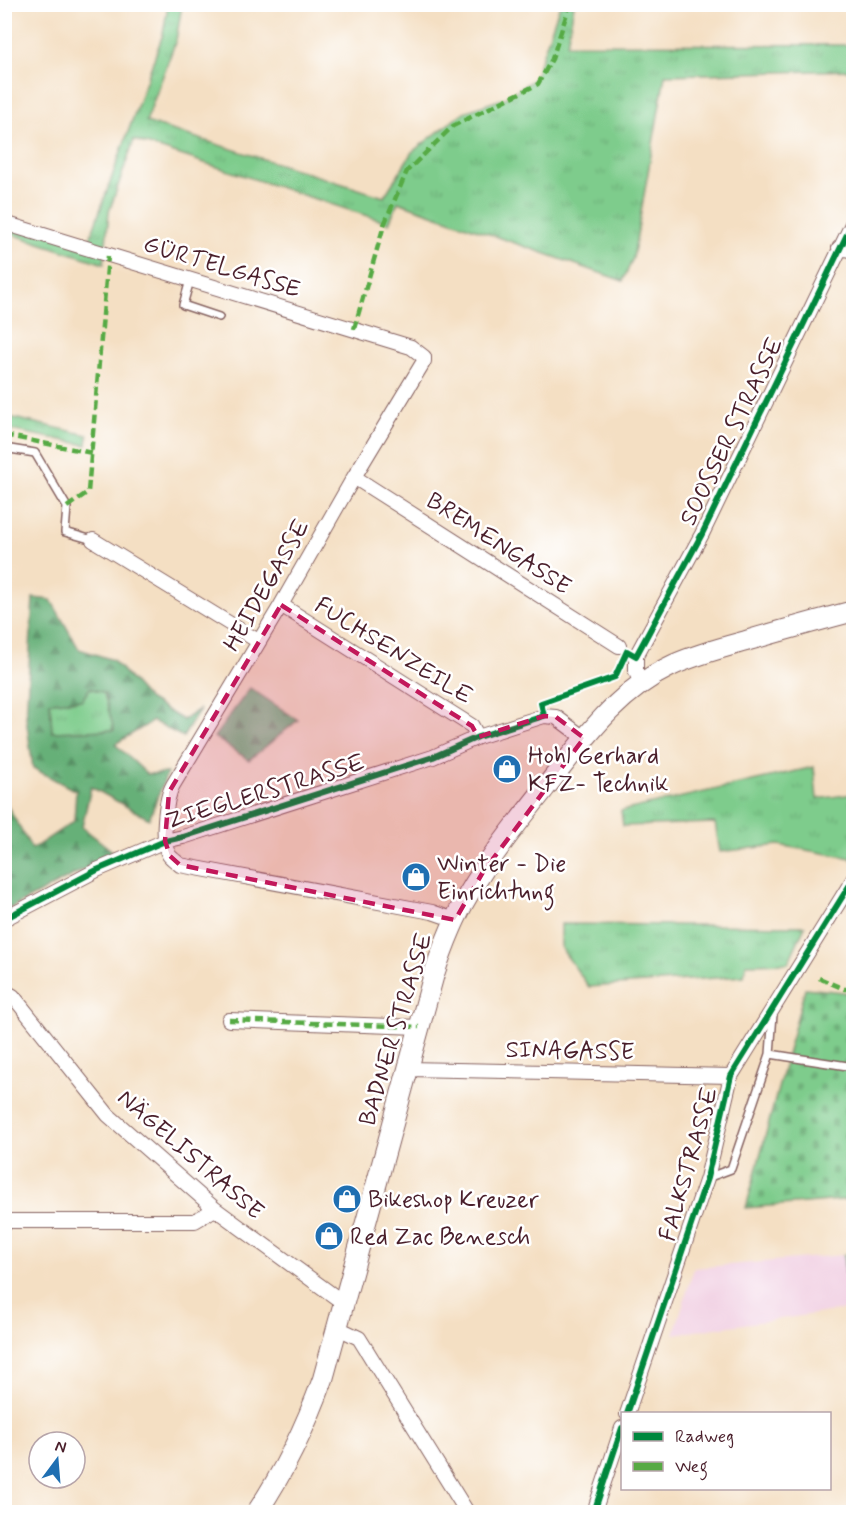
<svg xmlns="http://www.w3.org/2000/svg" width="858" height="1517" viewBox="0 0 858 1517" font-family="Mynerve,sans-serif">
<defs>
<pattern id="grass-tufts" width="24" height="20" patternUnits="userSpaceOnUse" patternTransform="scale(1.5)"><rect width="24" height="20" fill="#7ecc8c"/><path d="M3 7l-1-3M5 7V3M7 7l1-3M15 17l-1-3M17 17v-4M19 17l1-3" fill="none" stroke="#6eaf79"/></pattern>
<pattern id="forest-firs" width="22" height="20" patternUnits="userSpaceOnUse" patternTransform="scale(1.5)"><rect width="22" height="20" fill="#66b078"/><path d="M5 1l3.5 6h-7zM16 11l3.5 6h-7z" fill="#568f63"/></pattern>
<pattern id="cemetery-stones" width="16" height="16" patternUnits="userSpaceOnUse" patternTransform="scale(1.5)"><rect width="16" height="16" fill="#7ecc8c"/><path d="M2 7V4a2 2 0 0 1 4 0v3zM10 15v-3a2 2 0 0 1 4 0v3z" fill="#6eaf79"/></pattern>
</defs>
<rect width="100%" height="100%" fill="#fff"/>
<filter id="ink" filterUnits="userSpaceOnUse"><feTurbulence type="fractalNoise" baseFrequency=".0167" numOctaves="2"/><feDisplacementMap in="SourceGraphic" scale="12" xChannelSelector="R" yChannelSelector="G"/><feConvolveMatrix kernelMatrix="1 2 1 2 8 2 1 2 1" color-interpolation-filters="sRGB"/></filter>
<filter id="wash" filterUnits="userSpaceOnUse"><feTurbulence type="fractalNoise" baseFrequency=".008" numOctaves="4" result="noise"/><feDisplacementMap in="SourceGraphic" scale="24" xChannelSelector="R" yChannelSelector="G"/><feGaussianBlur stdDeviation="1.35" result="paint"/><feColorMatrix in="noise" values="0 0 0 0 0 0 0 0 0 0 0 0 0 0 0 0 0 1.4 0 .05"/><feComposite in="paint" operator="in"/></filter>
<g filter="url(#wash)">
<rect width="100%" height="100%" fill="#f4dfc3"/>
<!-- built -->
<path fill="#f1d0e3" d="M843,1255L850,1309L674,1334L694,1268Z"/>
<!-- grass -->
<path fill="url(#grass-tufts)" stroke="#64765c" stroke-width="1.5" d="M168,5H182L176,40L146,122L384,197L412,152L464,112L505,98L534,79L560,5H574L567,44L853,45V70L665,75L633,258L623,281L398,202L389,223L134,140L109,212L104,264L5,232V218L88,244L163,34Z
M5,416L88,435L87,445L5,429Z
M90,687L104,693L115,730L52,732L49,702L81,700Z
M814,767L817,799L853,794V861L851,858L778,845L720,852L715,823L623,826L621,811Z
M561,924L805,926L788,963L746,964L744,976L589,987L561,948Z
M853,1253V1309H850L843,1255Z"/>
<!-- forest -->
<path fill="url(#forest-firs)" stroke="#586852" stroke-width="1.5" fill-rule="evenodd" d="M33,598L51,600L79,649L113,660L148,699L183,720L200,709L183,737L153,721L115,744L147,774L167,773L149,819L91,787L82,827L115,853L5,911L4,800L32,849L74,821L76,791L33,768L26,718ZM90,688L104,693L114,730L52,732L50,702L82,700Z
M250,688L298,720L249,760L214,737Z"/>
<!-- cemetery -->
<path fill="url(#cemetery-stones)" stroke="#64765c" stroke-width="1.5" d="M805,988L853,993V1199L746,1208Z"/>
</g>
<g filter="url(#ink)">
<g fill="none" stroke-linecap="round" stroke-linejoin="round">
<!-- lane casing -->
<g stroke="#866260" stroke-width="10">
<path id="lane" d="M190,280L183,305L219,317
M4,448L35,453L67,507L65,532L93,540
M770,1054L854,1067
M707,1178L731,1169L770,1054L773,1014"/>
</g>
<!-- street casing -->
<g stroke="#866260" stroke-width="16">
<path id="street" d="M4,223L411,347L424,357V361L354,477L281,605L173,785C165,799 161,842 169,855C172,859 177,862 180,865L432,912L455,920
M839,248L854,251
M354,477L619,646
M93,540L258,641
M281,605L472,726L478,737
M641,683L636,672V656L702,534L854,220
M4,919L97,870L165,841L183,837L433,757L478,737L544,716L556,717L584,738
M4,991L13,996L108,1115L215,1209L345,1304
M229,1020L419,1027
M408,1069L731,1076
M4,1221H195L215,1209
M338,1328L359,1338L467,1512
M627,1414L707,1178L731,1076L854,878
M594,1512L622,1428"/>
</g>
<!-- secondary casing -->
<g stroke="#866260" stroke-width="22">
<path id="secondary" d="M257,1512C285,1470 306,1426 323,1379L434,974C443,947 453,920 468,895C490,857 518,822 545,788C582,742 616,692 671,666C696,654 723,648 749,640C784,630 819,620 854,611"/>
</g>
<!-- lane -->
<use href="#lane" stroke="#fff" stroke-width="7"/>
<!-- street -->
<use href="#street" stroke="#fff" stroke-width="14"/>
<!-- secondary -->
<use href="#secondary" stroke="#fff" stroke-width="20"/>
<!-- quiet -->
<path stroke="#57aa44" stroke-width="4.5" stroke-dasharray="9 4.5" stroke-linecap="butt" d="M354,329L384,225L407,171L453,126L538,84L552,59L570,4
M4,435L92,453
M67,507L88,492L108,256
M819,978L844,989H854
M229,1020L419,1027"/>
<!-- cycleway casing -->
<g stroke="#fff" stroke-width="10">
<path id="cycleway" d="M4,919L97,870L165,841L183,837L433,757L478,737L544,716L541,703L615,677L627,651L636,656L702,534L854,220
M627,1414L707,1178L731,1076L854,878
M594,1512L622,1428"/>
</g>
<!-- cycleway -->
<use href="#cycleway" stroke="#00873e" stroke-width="6"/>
</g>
</g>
<!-- marked area -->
<path fill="#c2185b" fill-opacity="0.2" stroke="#c2185b" stroke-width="4.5" stroke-dasharray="12 8" stroke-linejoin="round" d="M281,605L472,726L478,737L544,716L556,717L584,738L483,872L455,920L180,865L170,856L165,841L169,792Z"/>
<!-- icons -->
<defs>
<g id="shop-disc" transform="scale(1.5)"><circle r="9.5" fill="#1f6fb2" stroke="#fff"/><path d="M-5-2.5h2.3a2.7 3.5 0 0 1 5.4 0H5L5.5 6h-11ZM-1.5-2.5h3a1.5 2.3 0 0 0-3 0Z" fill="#fff"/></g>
</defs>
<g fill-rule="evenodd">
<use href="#shop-disc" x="507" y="769"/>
<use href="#shop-disc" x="416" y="877"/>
<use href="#shop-disc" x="347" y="1199"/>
<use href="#shop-disc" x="329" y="1236"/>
</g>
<g text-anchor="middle" stroke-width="5" stroke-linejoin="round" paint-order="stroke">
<!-- street labels -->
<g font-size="24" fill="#4a1f2b" stroke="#fff">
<text transform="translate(222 266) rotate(17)" y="8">GÜRTELGASSE</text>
<text transform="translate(731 431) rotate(-64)" y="8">SOOSSER STRASSE</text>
<text transform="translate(499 543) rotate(33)" y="8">BREMENGASSE</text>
<text transform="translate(266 585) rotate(-60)" y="8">HEIDEGASSE</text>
<text transform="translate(394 650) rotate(32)" y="8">FUCHSENZEILE</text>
<text transform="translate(265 791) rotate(-17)" y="8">ZIEGLERSTRASSE</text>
<text transform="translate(395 1029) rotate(-73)" y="8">BADNER STRASSE</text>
<text transform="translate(570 1050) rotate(1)" y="8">SINAGASSE</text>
<text transform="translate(191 1154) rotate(41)" y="8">NÄGELISTRASSE</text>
<text transform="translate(688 1164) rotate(-74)" y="8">FALKSTRASSE</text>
</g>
<!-- poi labels -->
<g font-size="24" fill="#4a1f2b" stroke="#fff" text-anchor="start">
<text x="528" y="763">Hohl Gerhard<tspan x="528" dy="28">KFZ- Technik</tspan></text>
<text x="437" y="871">Winter - Die<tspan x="437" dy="28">Einrichtung</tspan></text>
<text x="368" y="1207">Bikeshop Kreuzer</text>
<text x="350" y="1244">Red Zac Benesch</text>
</g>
</g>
<!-- margin -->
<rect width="858" height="1517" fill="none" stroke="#fff" stroke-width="24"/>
<!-- legend -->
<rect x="621" y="1412" width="210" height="78" fill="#ffffff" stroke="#b7a5aa" stroke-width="1.5"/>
<rect x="633" y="1432" width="30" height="9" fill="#00873e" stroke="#b7a5aa" stroke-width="1.5"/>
<text x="675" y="1442" font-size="18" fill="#4a1f2b">Radweg</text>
<rect x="633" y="1462" width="30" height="9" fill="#57aa44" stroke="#b7a5aa" stroke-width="1.5"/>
<text x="675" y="1472" font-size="18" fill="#4a1f2b">Weg</text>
<!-- north arrow -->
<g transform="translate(57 1460) rotate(16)"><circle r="28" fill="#ffffff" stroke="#b7a5aa" stroke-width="1.5"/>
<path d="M0-4.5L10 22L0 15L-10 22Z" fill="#1f6fb2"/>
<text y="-9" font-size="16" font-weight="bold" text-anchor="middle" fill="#4a1f2b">N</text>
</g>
</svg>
